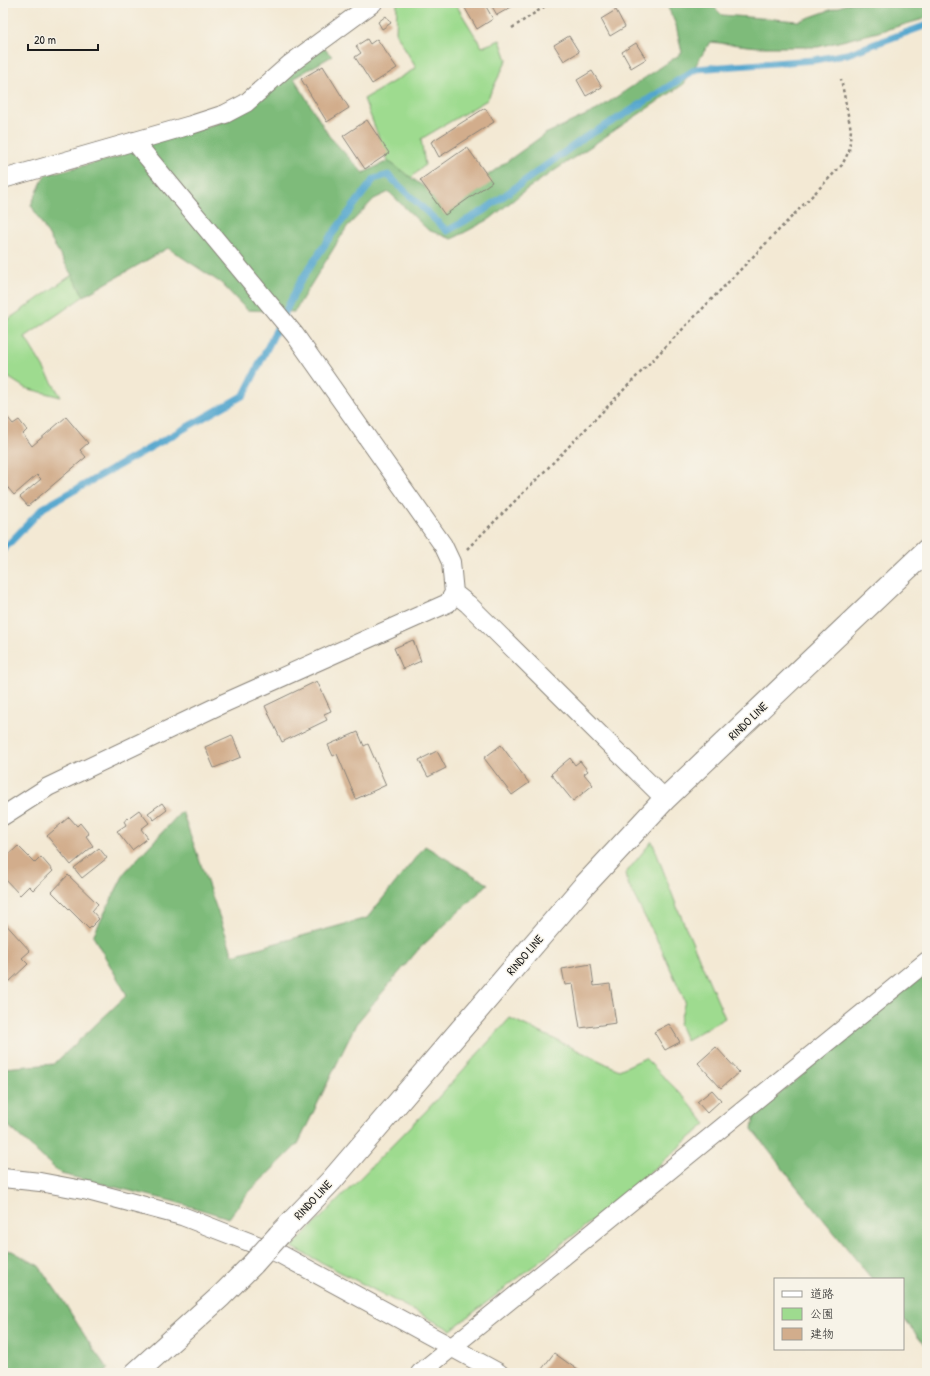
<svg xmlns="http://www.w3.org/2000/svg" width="930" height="1376" viewBox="0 0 930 1376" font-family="'Patrick Hand','Klee One',sans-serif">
<rect width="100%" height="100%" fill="#f7f3e8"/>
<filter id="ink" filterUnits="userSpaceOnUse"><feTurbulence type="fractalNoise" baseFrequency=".025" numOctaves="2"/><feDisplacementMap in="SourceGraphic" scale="8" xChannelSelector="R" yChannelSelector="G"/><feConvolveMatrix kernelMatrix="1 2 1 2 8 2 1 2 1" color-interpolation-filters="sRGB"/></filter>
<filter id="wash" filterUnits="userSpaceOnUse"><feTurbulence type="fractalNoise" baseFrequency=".012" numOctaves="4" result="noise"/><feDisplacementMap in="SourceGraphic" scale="16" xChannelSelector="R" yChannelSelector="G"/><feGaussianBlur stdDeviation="0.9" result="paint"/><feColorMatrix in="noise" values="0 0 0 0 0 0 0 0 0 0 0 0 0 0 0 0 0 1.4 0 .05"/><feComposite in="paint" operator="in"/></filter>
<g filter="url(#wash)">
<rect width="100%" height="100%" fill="#f3e9d4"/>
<!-- green -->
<path fill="#9edb8f" stroke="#5d7c56" d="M397,3H455L482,47L500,40L507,60L487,100L421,139L425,165L411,178L388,161L364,99L416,68L396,33Z
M72,275L84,296L25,337L61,397L25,388L3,374V323Z
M652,841L677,907L725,1018L686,1040L679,1024L685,1001L661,948L629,886L625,874Z
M510,1018L619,1070L645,1058L684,1097L706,1124L615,1203L451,1330L292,1247L427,1110Z"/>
<!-- forest -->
<path fill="#7ebb7a" stroke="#4d6c4b" d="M666,3H710L722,15L799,21L850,3H927V18L878,32L818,47H758L710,42L684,84L527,189L490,219L452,239L428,230L389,192L374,199L347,227L294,312L247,310L221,283L168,248L84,296L31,205L45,175L115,158L151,143L229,120L323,47L332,56L294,78L329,136L363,173L388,161L448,204L545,134L597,110L682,53L676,25Z
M182,811L233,955L367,918L425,846L488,884L418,950L356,1024L298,1144L247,1194L229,1218L172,1201L61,1174L3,1121V1068L54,1064L127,995L93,936L125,872Z
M927,973V1347L903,1318V1279H872L797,1187L752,1129L755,1114L894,998Z
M3,1250L12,1251L39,1266L62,1299L93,1349L108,1369L103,1373H3Z"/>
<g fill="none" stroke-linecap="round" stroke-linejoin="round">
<!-- stream -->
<path stroke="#53a6ce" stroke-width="7" d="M3,550L43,508L244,395L300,282L330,237L374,179L388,175L447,231L483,211L584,138L627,113L696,69L814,60L847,54L927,25"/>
</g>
<g id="blocks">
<!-- building -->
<path fill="#d2ad8c" d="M462,3H484L493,19L477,29Z
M490,3H512L513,6L497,15Z
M616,10L625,27L610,36L601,19Z
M386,16L391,23L382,29L378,22Z
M569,36L579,52L564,61L554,45Z
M367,39L370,44L377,39L397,68L372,84L355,57L361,53L356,46Z
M636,43L646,59L631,68L622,52Z
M323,66L349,108L327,122L301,79Z
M592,71L602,87L586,96L577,80Z
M485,108L494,122L439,157L431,142Z
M367,120L389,153L365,169L343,136Z
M467,147L492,182L445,215L420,180Z
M3,412L13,424L19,420L27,430L23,434L32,446L66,417L88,443L80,450L86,457L28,506L20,497L41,479L37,475L14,495L3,482Z
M413,640L421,661L403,669L394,648Z
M317,681L331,711L324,714L327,720L282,742L265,706Z
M358,732L364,746L368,744L386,785L356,799L337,754L333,756L328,745Z
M232,735L241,757L214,768L205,747Z
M501,745L529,783L512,795L484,758Z
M437,751L446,768L428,777L419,760Z
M570,758L575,765L580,761L588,771L584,774L593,785L573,801L551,774Z
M162,803L167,810L154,820L148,813Z
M139,810L149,823L141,829L148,838L132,850L117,831L126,825L124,821Z
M69,817L77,826L80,823L89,834L86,836L93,846L71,865L47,836Z
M18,846L35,863L41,857L53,871L33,890L29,886L20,895L3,877V860Z
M99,848L107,858L82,878L74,868Z
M68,875L98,904L92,911L99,919L89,929L52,892Z
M3,921L30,951L22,958L28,964L9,982L3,975Z
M591,964L594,986L610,984L616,1023L580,1028L573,984L565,985L562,969Z
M669,1024L680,1042L665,1050L654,1032Z
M716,1047L739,1072L721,1088L698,1063Z
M712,1090L721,1100L707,1113L697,1102Z
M554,1353L582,1373H539Z"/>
</g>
</g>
<g filter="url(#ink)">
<use href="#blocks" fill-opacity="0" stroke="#888278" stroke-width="1"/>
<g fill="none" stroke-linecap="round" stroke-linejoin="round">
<!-- street casing -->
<g stroke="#888278" stroke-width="20">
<path id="street" d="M3,179L191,125L225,114L246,103L290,64L373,3
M454,593L468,604L665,799
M3,816L48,787L222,704L448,603L454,593L451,562L443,545L295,335L134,141
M3,1178L40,1182L88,1191L182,1216L280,1254L499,1373
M420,1373L927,961"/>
</g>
<!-- secondary casing -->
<g stroke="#888278" stroke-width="24">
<path id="secondary" d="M279,1235L332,1180L583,887L665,799L927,550
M136,1373L221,1296L253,1264"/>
</g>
<!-- path -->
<path stroke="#888278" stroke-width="2.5" stroke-dasharray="3 3" stroke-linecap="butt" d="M512,28L550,3
M467,549L541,475L842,165L849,151L851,130L841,79"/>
<!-- street -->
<use href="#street" stroke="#fff" stroke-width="18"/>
<!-- secondary -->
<use href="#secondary" stroke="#fff" stroke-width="22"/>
<!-- secondary-bridge casing -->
<g stroke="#888278" stroke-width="24" stroke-linecap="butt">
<path id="secondary-bridge" d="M253,1264L279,1235"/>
</g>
<!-- secondary-bridge -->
<use href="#secondary-bridge" stroke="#fff" stroke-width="22"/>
</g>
</g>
<g text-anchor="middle" stroke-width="3" stroke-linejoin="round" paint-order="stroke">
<!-- street labels -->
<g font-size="12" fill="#1c1c1c" stroke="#f7f3e8">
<text transform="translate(748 721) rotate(-44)" y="4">RINDO LINE</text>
<text transform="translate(525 955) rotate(-49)" y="4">RINDO LINE</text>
<text transform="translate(313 1200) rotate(-47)" y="4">RINDO LINE</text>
</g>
</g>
<!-- margin -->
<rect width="930" height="1376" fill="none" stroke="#f7f3e8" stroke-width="16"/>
<!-- legend -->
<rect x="774" y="1278" width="130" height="72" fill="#f7f3e8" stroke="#9f9d96"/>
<rect x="782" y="1291" width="20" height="6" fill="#ffffff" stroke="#9f9d96"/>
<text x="810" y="1298" font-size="12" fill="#1c1c1c">道路</text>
<rect x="782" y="1308" width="20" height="12" fill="#9edb8f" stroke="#9f9d96"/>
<text x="810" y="1318" font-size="12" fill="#1c1c1c">公園</text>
<rect x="782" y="1328" width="20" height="12" fill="#d2ad8c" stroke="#9f9d96"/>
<text x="810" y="1338" font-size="12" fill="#1c1c1c">建物</text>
<!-- scale -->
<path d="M28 44v6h70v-6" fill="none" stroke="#1c1c1c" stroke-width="2"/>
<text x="34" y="44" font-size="12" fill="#1c1c1c" stroke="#f7f3e8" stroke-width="3" paint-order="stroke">20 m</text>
</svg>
